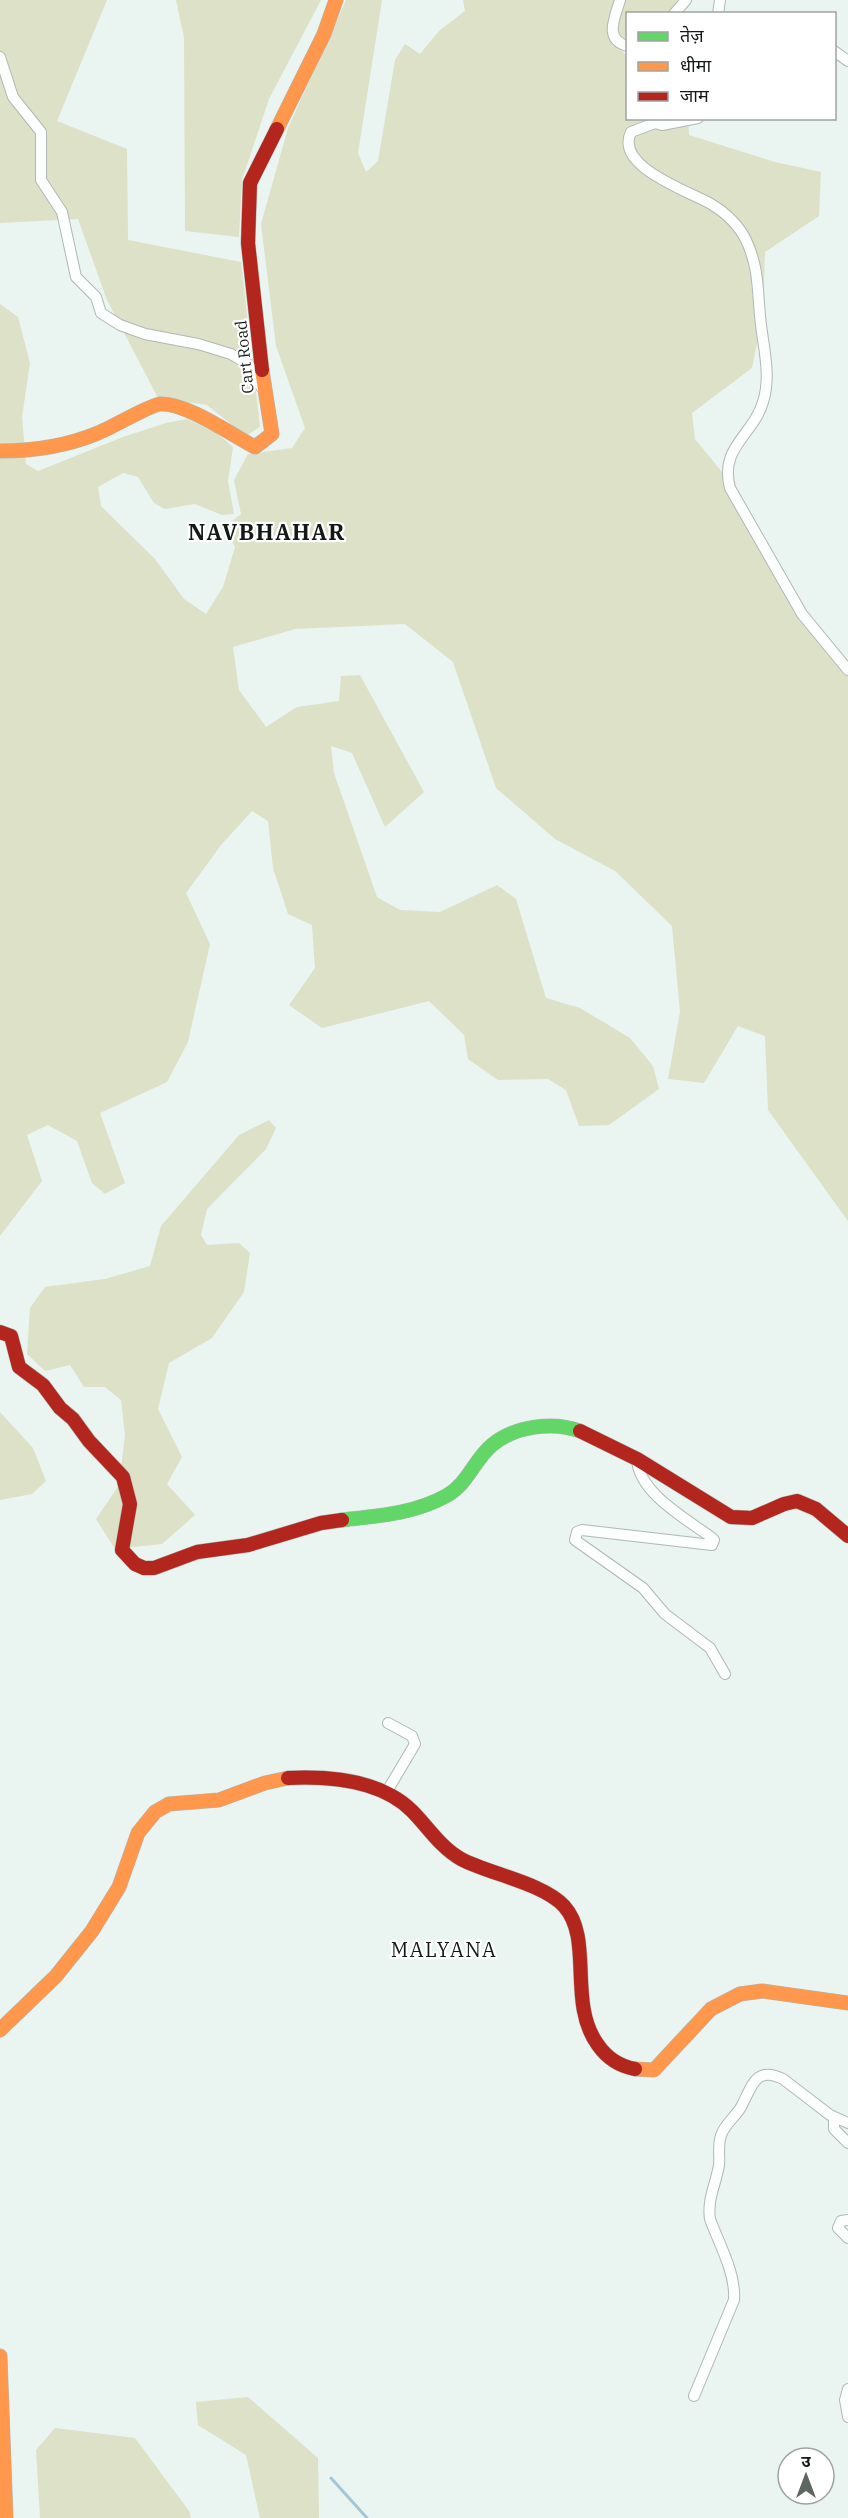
<svg xmlns="http://www.w3.org/2000/svg" width="848" height="2518" viewBox="0 0 848 2518" font-family="'IBM Plex Serif','Noto Sans Devanagari',serif">
<rect width="100%" height="100%" fill="#eaf4f0"/>
<!-- green -->
<path fill="#dde1c8" d="M0,0H107L57,121L127,149L128,240L241,262L260,427L246,436L207,405L158,398L107,300L78,219L0,223Z
M176,0H321L269,99L242,180L239,237L185,231L184,38Z
M346,0H382L358,153L366,172L378,161L395,60L405,44L420,54L439,31L465,11L463,0H677L672,10L665,13L628,14L627,35L620,48L627,57L628,118L688,119L689,135L775,162L821,172L819,216L765,252L763,314L752,368L692,413L695,439L731,483L765,559L848,673V1221L768,1110L765,1036L738,1026L704,1083L668,1079L680,1012L672,926L615,871L555,839L496,788L453,662L405,624L295,629L233,647L239,690L266,727L297,707L339,701L341,676L360,675L424,792L385,827L352,753L331,746L334,773L377,897L400,910L440,912L497,885L516,899L546,998L580,1008L630,1038L653,1066L659,1089L609,1125L579,1126L566,1090L548,1079L498,1080L468,1059L464,1035L429,1001L322,1028L289,1005L315,968L312,925L288,914L273,868L268,821L252,811L221,845L186,893L210,944L188,1042L167,1082L100,1113L125,1183L105,1194L92,1183L77,1141L48,1125L27,1135L42,1181L0,1236V304L18,317L30,363L22,417L26,464L38,471L123,437L166,423L187,419L217,433L233,447L228,481L234,514L222,515L195,504L165,509L154,503L138,477L123,473L98,487L101,506L155,559L184,599L206,614L223,587L235,547L225,527L241,514L234,480L248,454L292,448L305,428L276,346L261,224L288,128Z
M269,1120L276,1128L266,1149L207,1209L201,1235L207,1245L239,1243L250,1253L244,1292L212,1338L169,1363L158,1409L182,1457L167,1484L195,1515L162,1544L115,1549L96,1519L119,1485L125,1435L121,1400L105,1387H84L70,1365L45,1371L27,1354L30,1308L45,1287L105,1279L150,1266L161,1226L239,1135Z
M0,1412L33,1448L46,1481L32,1494L0,1500Z
M248,2397L318,2458L319,2518H260L246,2455L198,2425L196,2402Z
M55,2428L135,2438L189,2511L191,2518H40L36,2450Z"/>
<g fill="none" stroke-linecap="round" stroke-linejoin="round">
<!-- stream -->
<path stroke="#a4c6d5" stroke-width="3" d="M331,2478L367,2518"/>
<!-- street casing -->
<g stroke="#b0b8b5" stroke-width="12">
<path id="street" d="M620,0C615,17 603,40 628,46
M674,14L686,0
M718,14L720,0
M834,51L848,61
M0,57L13,97L41,132V180L62,212L76,277L96,297L101,313L120,325L145,334L198,344L231,354L249,365L261,387
M653,118L655,123L662,125L698,118
M655,123L631,132C614,167 689,191 711,204C726,213 738,224 746,240C760,270 757,293 761,325C764,350 771,377 763,402C753,436 719,447 730,488L802,614L848,670
M637,1459C638,1492 686,1519 711,1537L714,1540L712,1545L582,1530L577,1532L575,1540L643,1588L665,1614L710,1648L725,1674
M386,1793L415,1744L412,1736L388,1723
M834,2117V2129L848,2143
M848,2220L841,2221L838,2228L848,2238
M848,2389L845,2400L848,2417
M694,2396L734,2300C736,2273 719,2244 710,2219C707,2199 716,2184 719,2165C720,2154 717,2143 722,2133C726,2123 736,2116 741,2107C752,2087 755,2065 783,2079L830,2115L848,2123"/>
</g>
<!-- fast casing -->
<g stroke="#b0b8b5" stroke-width="15">
<path id="fast" d="M342,1520C378,1516 413,1514 446,1496C468,1484 474,1460 492,1445C515,1426 553,1421 580,1431"/>
</g>
<!-- slow casing -->
<g stroke="#b0b8b5" stroke-width="15">
<path id="slow" d="M277,129L324,34L336,0
M0,451C33,451 67,446 98,433C111,428 150,405 160,404C185,402 232,435 255,447L272,434L262,370
M0,2030L56,1976L92,1931L119,1887L138,1833L155,1812L169,1804L219,1800L265,1783L288,1778
M635,2069L654,2070L711,2009L740,1994L762,1991L848,2003
M0,2356L6,2518"/>
</g>
<!-- jam casing -->
<g stroke="#b0b8b5" stroke-width="15">
<path id="jam" d="M262,370L248,243L250,183L277,129
M0,1332L11,1336L19,1367L43,1385L60,1408L73,1419L89,1441L123,1477L130,1504L122,1550L135,1564L144,1568H154L197,1552L248,1545L321,1523L342,1520
M580,1431L637,1459L731,1517L752,1518L784,1504L797,1501L816,1509L848,1536
M288,1778C330,1776 381,1780 412,1811C428,1827 441,1848 461,1859C489,1874 543,1883 564,1906C594,1939 567,2003 598,2045C607,2058 619,2066 635,2069"/>
</g>
<!-- street -->
<use href="#street" stroke="#fcfdfd" stroke-width="10"/>
<!-- fast -->
<use href="#fast" stroke="#63d668" stroke-width="14"/>
<!-- slow -->
<use href="#slow" stroke="#ff974d" stroke-width="14"/>
<!-- jam -->
<use href="#jam" stroke="#b3261e" stroke-width="14"/>
</g>
<g text-anchor="middle" stroke-width="4.5" stroke-linejoin="round" paint-order="stroke">
<!-- street labels -->
<g font-size="16" fill="#121916" stroke="#fff">
<text transform="translate(244 357) rotate(-96)" y="6">Cart Road</text>
</g>
<!-- quarter labels -->
<g font-size="20" letter-spacing="1.5" fill="#121916" stroke="#fff">
<text x="444" y="1957">MALYANA</text>
</g>
<!-- district labels -->
<g font-size="22" font-weight="bold" letter-spacing="1.5" fill="#121916" stroke="#fff">
<text x="267" y="540">NAVBHAHAR</text>
</g>
</g>
<!-- legend -->
<rect x="626" y="12" width="210" height="108" fill="#ffffff" stroke="#a0a3a2" stroke-width="1.5"/>
<rect x="638" y="32" width="30" height="9" fill="#63d668" stroke="#a0a3a2" stroke-width="1.5"/>
<text x="680" y="42" font-size="18" fill="#121916">तेज़</text>
<rect x="638" y="62" width="30" height="9" fill="#ff974d" stroke="#a0a3a2" stroke-width="1.5"/>
<text x="680" y="72" font-size="18" fill="#121916">धीमा</text>
<rect x="638" y="92" width="30" height="9" fill="#b3261e" stroke="#a0a3a2" stroke-width="1.5"/>
<text x="680" y="102" font-size="18" fill="#121916">जाम</text>
<!-- north arrow -->
<g transform="translate(806 2476)"><circle r="28" fill="#ffffff" stroke="#a0a3a2" stroke-width="1.5"/>
<path d="M0-4.5L10 22L0 15L-10 22Z" fill="#5e6662"/>
<text y="-9" font-size="16" font-weight="bold" text-anchor="middle" fill="#121916">उ</text>
</g>
</svg>
